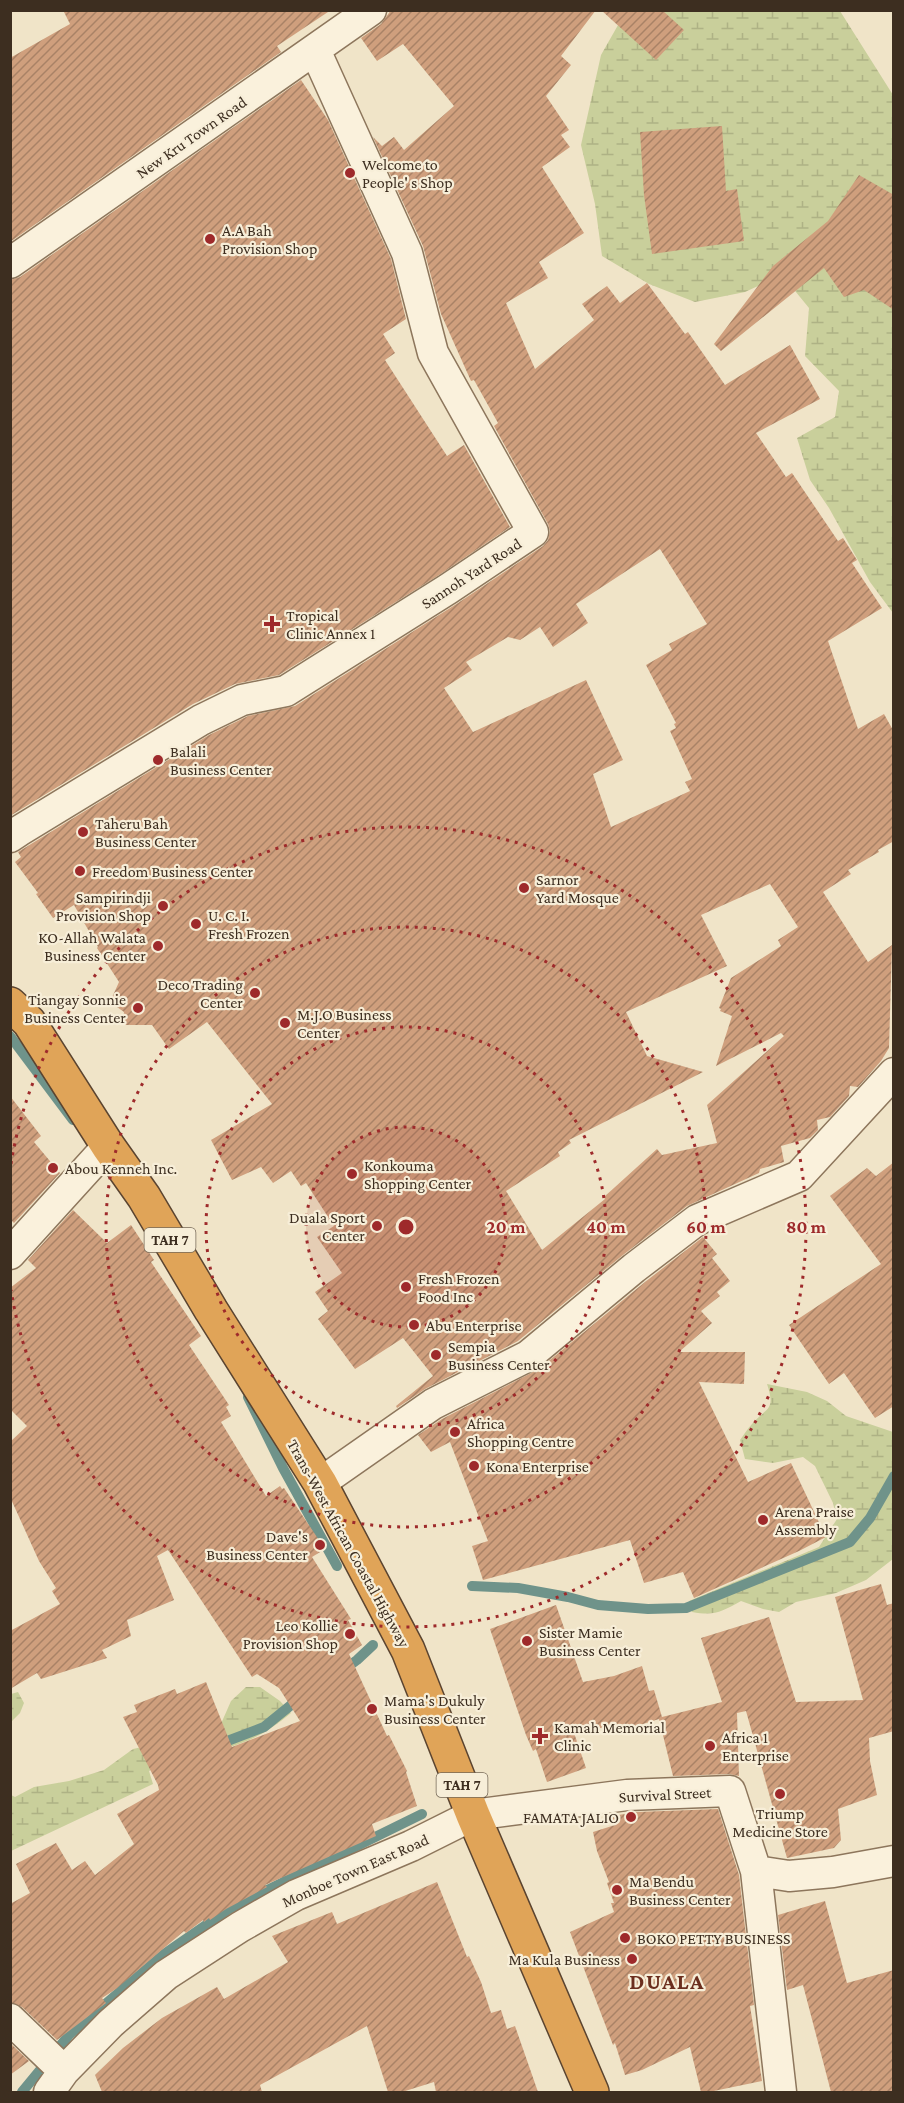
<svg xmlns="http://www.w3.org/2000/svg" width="904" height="2103" viewBox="0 0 904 2103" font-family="'Crimson Pro',serif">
<defs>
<pattern id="wetland-marsh" width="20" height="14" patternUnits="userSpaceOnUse" patternTransform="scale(1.5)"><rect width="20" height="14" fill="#c9cf9b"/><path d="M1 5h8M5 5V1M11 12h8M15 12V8" fill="none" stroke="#aeb285"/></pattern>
<pattern id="building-hatch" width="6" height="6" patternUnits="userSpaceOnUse" patternTransform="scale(1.5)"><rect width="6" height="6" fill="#cf9f7d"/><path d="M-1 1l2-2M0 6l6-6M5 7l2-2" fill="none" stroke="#a98266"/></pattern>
</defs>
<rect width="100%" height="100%" fill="#f0e4c8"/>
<!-- wetland -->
<path fill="url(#wetland-marsh)" d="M626,11H840L893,95V613L870,582L829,508L810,480L797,438L835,417L839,391L805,356L809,308L782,275L745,292L695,302L649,284L602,256L595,204L581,145L601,55Z
M767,1384L807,1392L827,1401L846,1416L893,1432V1559L866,1580L836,1593L796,1602L779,1612L763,1609L741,1601C721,1612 715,1616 692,1612L689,1601L819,1547L837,1519L833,1503L815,1466L803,1457L773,1463L745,1459L740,1440C744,1435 747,1429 752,1424C767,1407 776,1411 767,1384Z
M246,1687H260L280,1701L291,1713C272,1729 254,1740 230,1747C215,1751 198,1751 183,1756C172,1760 160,1766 149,1771L153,1784L11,1851V1795L15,1797L34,1787L69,1781L104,1770L133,1749L192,1736L220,1726L231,1701Z
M18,1692L24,1703L20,1713L11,1722V1694Z"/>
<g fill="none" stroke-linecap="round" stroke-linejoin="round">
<!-- stream -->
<path stroke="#6f938a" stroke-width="10" d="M10,1036L73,1120
M248,1397L283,1468L337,1566
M472,1586L518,1588L568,1597L598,1605L648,1609L686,1608L850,1542L870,1518L894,1476
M342,1671L357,1660L373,1645
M230,1740L264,1727L301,1697
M22,2092L69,2035L164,1954L229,1909L422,1814"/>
</g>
<!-- building -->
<path fill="url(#building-hatch)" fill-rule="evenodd" d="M63,10H331L277,46L281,52L10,242V58L70,24Z
M391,10H596L561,56L571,65L546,96L569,130L561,135L570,147L542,167L584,233L539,262L548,278L506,303L535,369L594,320L582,304L607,286L620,303L647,283L685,334L688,332L725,385L790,345L820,399L756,433L786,477L792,473L838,541L843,538L857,560L852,563L882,608L828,641L858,729L884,714L894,732V841L878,850L879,852L848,870L851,874L823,892L868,962L892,945L889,1048L881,1061L858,1087L850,1086L849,1096L830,1117L817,1120L818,1130L810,1138L781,1146L784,1162L760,1169L759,1173L687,1206L623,1255L518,1341L425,1389L397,1408L396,1406L433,1376L403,1338L355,1369L318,1319L328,1311L315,1292L342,1273L317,1237L334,1226L306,1183L301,1186L291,1171L273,1183L261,1167L232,1180L211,1140L272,1104L207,1022L169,1049L152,1025H123L124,1012L110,1002L119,982L97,948L98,947L74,905L53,918L36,894L38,893L15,862L21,857L18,852L209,735L248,716L295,706L458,603L543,546L548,540L550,531L548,524L494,426L498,423L474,380L471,381L441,314L423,246L373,137L382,146L394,137L404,150L454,106L403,44L377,61L361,38L381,24ZM660,549L707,624L669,644L672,650L646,665L676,723L674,724L676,728L670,731L692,779L685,782L690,791L611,827L593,774L623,760L586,680L473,732L444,688L472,670L466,662L508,637L520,640L540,627L553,647L588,623L576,604ZM770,884L798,927L778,940L781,946L731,978L719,1008L721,1009L720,1011L732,1016L716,1066L781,1033L784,1036L707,1105L717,1143L662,1155L657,1149L604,1197L605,1199L542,1250L506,1191L560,1156L558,1152L571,1143L569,1140L703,1072L647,1056L626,1012L727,966L701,915Z
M601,10H662L684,30L656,60Z
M301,80L328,120L391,259L406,319L383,334L395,353L385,360L447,456L464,445L510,527L439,575L279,675L235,684L193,704L10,816V280L20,277Z
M722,126L726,191L737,189L744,241L652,254L644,195L640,132Z
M859,175L894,195V310L864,290L844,297L824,268L721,351L714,344L773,266L828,221Z
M10,1096L41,1136L34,1142L60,1173L14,1223L10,1219Z
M894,1162V1406L875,1418L844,1373L829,1384L789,1325L881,1264L830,1196L867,1168L876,1176Z
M73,1210L107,1243L131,1225L154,1260L151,1262L201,1336L189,1345L229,1405L226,1407L231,1416L221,1422L266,1496L280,1486L282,1489L284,1488L325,1549L312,1557L351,1619L348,1620L362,1645L349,1654L387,1736L389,1735L407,1771L406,1772L417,1806L372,1824L376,1836L265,1885L267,1887L226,1909L210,1920L209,1918L204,1922L203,1920L186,1933L184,1931L116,1989L102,1998L106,2003L57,2040L22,2007L10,2002V1904L30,1893L16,1864L56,1843L72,1870L85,1861L95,1875L134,1844L117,1814L159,1790L158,1785L123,1717L137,1712L134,1705L175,1689L177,1694L206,1682L232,1747L300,1721L279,1688L257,1674L252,1677L168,1550L157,1556L174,1600L127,1620L131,1636L102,1650L107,1658L41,1679L37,1673L10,1689V1631L60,1604L52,1591L56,1588L39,1561L10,1497V1442L27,1426L10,1409V1288L36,1268L28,1260Z
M703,1237L717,1254L712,1258L730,1281L717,1292L720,1296L701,1311L712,1323L679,1352H745L744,1384L699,1382L748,1482L791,1463L826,1537L799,1551L694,1598L683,1572L644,1583L630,1540L483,1580L472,1546L488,1541L450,1442L431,1452L418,1435L442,1419L539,1369L645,1282Z
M881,1584L887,1605L894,1603V1731L869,1738L870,1761L877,1795L838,1809L841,1840L834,1848L787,1858L746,1711L737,1713L739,1776L729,1774L673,1776L659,1719L627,1729L572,1727L586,1768L547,1782L536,1749L533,1751L526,1735L490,1629L556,1605L583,1682L614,1676L642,1666L649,1691L654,1690L662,1717L722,1702L701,1638L769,1617L796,1702L863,1700L835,1597Z
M718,1809L739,1875L754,2005L750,2006L762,2081L709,2092H701L690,2047L642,2070L625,2075L615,2043L613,2045L570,1932L614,1912L611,1903H614L607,1883L609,1882L597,1851L593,1832L615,1825L612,1816L637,1812Z
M437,1882L467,1957L469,1956L481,1982L491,2013L501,2010L507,2029L515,2026L538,2092H436L434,2082L402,2092H388L367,2026L260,2085L262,2092H102L95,2075L123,2048L162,2018L217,1987L224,1999L288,1962L272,1936L332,1912L337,1924Z
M825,1901L847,1983L894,1970V2092H831L803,1985L787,1990L778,1915Z
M10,2043L29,2061L10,2075Z"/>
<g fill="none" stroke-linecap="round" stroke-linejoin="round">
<!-- street casing -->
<g stroke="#8d765c" stroke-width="33">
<path id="street" d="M10,263L371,10
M10,837L19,831L201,720L242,700L286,691L448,589L533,532L433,353L407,253L315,50
M10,1254L108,1146
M320,1483L433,1404L528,1356L634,1268L697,1220L799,1176L894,1073
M756,1871L789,1876L833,1872L894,1861
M10,2019L64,2071
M49,2092L64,2071L111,2023L166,1975L240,1927L296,1895L411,1846L473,1815L627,1795L730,1791L756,1871L781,2092"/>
</g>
<!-- highway casing -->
<g stroke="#5b4430" stroke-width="36">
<path id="highway" d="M10,1004L29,1022L108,1146L144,1197L211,1310L320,1483L408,1650L473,1815L592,2092"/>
</g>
<!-- street -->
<use href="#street" stroke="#faf1dc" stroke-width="30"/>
<!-- highway -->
<use href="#highway" stroke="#e0a458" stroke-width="33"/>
</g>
<!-- distance rings -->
<circle cx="406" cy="1227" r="100" fill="#9e2a2b" fill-opacity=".12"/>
<g fill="none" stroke="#9e2a2b" stroke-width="3" stroke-dasharray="3 6">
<circle cx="406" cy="1227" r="100"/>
<circle cx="406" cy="1227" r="200"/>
<circle cx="406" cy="1227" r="300"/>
<path d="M11 1164A400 400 0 1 1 11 1290"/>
</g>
<!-- markers -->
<g fill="#9e2a2b" stroke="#f7eed8" stroke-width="2">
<circle cx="350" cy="173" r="6"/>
<circle cx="210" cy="239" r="6"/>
<path d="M269 615h6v6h6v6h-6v6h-6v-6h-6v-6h6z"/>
<circle cx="158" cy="760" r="6"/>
<circle cx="83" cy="832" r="6"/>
<circle cx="80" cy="871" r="6"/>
<circle cx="524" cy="888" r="6"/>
<circle cx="163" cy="906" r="6"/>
<circle cx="196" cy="924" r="6"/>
<circle cx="158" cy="946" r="6"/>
<circle cx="255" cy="993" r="6"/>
<circle cx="138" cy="1008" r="6"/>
<circle cx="285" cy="1023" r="6"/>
<circle cx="53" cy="1168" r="6"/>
<circle cx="352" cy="1174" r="6"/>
<circle cx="377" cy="1226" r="6"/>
<circle cx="406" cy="1287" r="6"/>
<circle cx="414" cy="1325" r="6"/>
<circle cx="436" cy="1355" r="6"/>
<circle cx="455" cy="1432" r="6"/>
<circle cx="474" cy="1466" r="6"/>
<circle cx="763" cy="1520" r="6"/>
<circle cx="320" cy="1545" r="6"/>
<circle cx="350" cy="1634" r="6"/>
<circle cx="527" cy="1641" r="6"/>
<circle cx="372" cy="1709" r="6"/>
<path d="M537 1727h6v6h6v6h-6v6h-6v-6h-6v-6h6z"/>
<circle cx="710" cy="1746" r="6"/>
<circle cx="780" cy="1794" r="6"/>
<circle cx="631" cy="1817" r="6"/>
<circle cx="617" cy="1890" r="6"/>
<circle cx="625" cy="1938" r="6"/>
<circle cx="632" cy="1959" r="6"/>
</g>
<g text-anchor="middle" stroke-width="4.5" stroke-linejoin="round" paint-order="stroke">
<!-- shield labels -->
<g fill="#f7eed8" stroke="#756857" stroke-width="1.5">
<rect x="144.5" y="1228" width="51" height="24" rx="4.5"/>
<rect x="436.5" y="1773" width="51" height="24" rx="4.5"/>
</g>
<g font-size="15" font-weight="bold" fill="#3d2e20">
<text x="170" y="1245">TAH 7</text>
<text x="462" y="1790">TAH 7</text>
</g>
<!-- street labels -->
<g font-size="16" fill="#3d2e20" stroke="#f7eed8">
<text transform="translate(191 137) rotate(-35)" y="6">New Kru Town Road</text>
<text transform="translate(471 573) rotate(-33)" y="6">Sannoh Yard Road</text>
<text transform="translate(349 1543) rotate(61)" y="6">Trans-West African Coastal Highway</text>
<text transform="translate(665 1794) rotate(-3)" y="6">Survival Street</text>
<text transform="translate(355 1870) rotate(-24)" y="6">Monboe Town East Road</text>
</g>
<!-- poi labels -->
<g font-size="16" fill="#3d2e20" stroke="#f7eed8" text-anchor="start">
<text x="362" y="170">Welcome to<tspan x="362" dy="18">People' s Shop</tspan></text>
<text x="222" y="236">A.A Bah<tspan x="222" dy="18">Provision Shop</tspan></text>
<text x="286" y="621">Tropical<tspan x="286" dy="18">Clinic Annex 1</tspan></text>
<text x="170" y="757">Balali<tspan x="170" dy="18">Business Center</tspan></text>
<text x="95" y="829">Taheru Bah<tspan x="95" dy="18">Business Center</tspan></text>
<text x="92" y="877">Freedom Business Center</text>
<text x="536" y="885">Sarnor<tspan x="536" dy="18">Yard Mosque</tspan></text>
<text x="151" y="903" text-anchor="end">Sampirindji<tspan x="151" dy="18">Provision Shop</tspan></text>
<text x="208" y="921">U. C. I.<tspan x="208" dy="18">Fresh Frozen</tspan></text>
<text x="146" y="943" text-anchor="end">KO-Allah Walata<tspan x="146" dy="18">Business Center</tspan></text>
<text x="243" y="990" text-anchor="end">Deco Trading<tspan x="243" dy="18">Center</tspan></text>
<text x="126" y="1005" text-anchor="end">Tiangay Sonnie<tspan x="126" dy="18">Business Center</tspan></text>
<text x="297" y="1020">M.J.O Business<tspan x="297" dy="18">Center</tspan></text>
<text x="364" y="1171">Konkouma<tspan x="364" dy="18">Shopping Center</tspan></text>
<text x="65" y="1174">Abou Kenneh Inc.</text>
<text x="365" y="1223" text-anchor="end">Duala Sport<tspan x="365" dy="18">Center</tspan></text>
<text x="418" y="1284">Fresh Frozen<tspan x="418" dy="18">Food Inc</tspan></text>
<text x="426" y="1331">Abu Enterprise</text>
<text x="448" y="1352">Sempia<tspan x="448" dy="18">Business Center</tspan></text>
<text x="467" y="1429">Africa<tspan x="467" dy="18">Shopping Centre</tspan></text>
<text x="486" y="1472">Kona Enterprise</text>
<text x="775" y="1517">Arena Praise<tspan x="775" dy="18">Assembly</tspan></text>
<text x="308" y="1542" text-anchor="end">Dave's<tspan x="308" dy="18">Business Center</tspan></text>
<text x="338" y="1631" text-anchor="end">Leo Kollie<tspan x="338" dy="18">Provision Shop</tspan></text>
<text x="539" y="1638">Sister Mamie<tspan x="539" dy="18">Business Center</tspan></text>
<text x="384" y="1706">Mama's Dukuly<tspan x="384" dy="18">Business Center</tspan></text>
<text x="554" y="1733">Kamah Memorial<tspan x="554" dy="18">Clinic</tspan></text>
<text x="722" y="1743">Africa 1<tspan x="722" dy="18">Enterprise</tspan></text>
<text x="780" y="1819" text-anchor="middle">Triump<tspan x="780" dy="18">Medicine Store</tspan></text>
<text x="619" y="1823" text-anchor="end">FAMATA JALIO</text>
<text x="629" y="1887">Ma Bendu<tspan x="629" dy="18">Business Center</tspan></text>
<text x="637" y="1944">BOKO PETTY BUSINESS</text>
<text x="620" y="1965" text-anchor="end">Ma Kula Business</text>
</g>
<!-- district labels -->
<g font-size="22" font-weight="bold" letter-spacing="1.5" fill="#6b2e1e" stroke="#f7eed8">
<text x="667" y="1989">DUALA</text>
</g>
</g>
<circle cx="406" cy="1227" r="9" fill="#9e2a2b" stroke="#f7eed8" stroke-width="3"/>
<g font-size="18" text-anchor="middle" font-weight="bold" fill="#9e2a2b" stroke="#f7eed8" stroke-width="4.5" stroke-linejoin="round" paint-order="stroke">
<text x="506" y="1233">20 m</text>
<text x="606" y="1233">40 m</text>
<text x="706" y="1233">60 m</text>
<text x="806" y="1233">80 m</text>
</g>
<!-- border -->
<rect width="904" height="2103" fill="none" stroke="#3d2e20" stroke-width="24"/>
</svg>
